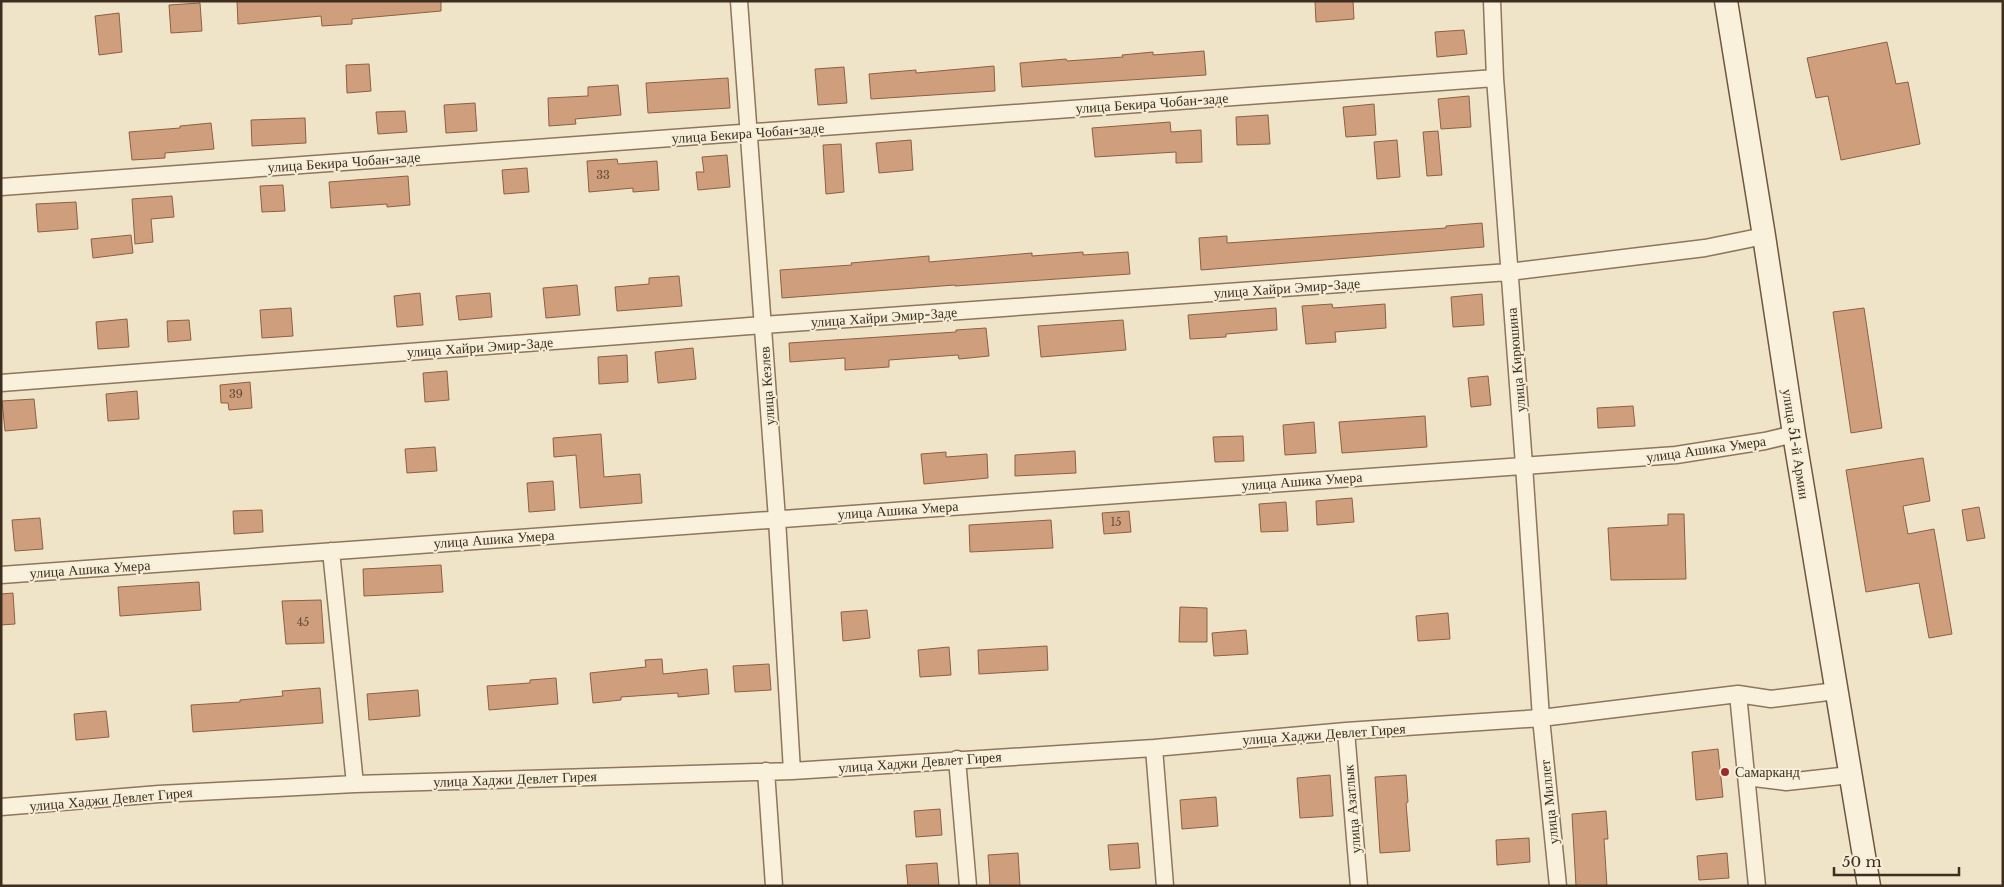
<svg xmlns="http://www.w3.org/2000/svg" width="2004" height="887" viewBox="0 0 2004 887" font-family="'Libre Baskerville',serif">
<rect width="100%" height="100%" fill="#f0e4c8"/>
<!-- building -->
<path fill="#cf9f7d" stroke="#8d5f41" d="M237,1H441V11L352,19V24L322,26L321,16L238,24Z
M1315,1H1353L1354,19L1316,22Z
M200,3L202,31L171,33L169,5Z
M119,13L122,52L99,55L95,16Z
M1464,30L1467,54L1437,57L1435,32Z
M1887,42L1896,84L1908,82L1920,144L1841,160L1828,96L1816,98L1807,58Z
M1204,51L1206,75L1022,87L1020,63L1066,59L1067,61L1123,57L1122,55L1153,52V55Z
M369,64L371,91L347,93L346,65Z
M994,66L995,91L871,99L869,74L916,70V73Z
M844,67L847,103L818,105L815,69Z
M728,78L730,108L648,113L646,83Z
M618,85L621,115L575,119L576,124L549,126L548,98L588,96V87Z
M1469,96L1471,127L1441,129L1438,99Z
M475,103L477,131L446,133L444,105Z
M1374,104L1376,135L1346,137L1343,107Z
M405,111L407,132L378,134L376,112Z
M1268,115L1270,144L1237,145L1236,117Z
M305,118L306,143L252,146L251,120Z
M1170,122L1171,132L1201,130L1202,162L1176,163V152L1095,157L1092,128Z
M211,123L214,149L165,153V158L132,160L129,132L180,128V126Z
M1438,131L1442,175L1427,176L1423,132Z
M911,140L913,170L879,173L876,143Z
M1397,140L1400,177L1377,179L1374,142Z
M841,144L844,192L826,194L823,145Z
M727,155L730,187L698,190L696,172H704L702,157Z
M617,159L618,164L657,161L659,190L633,192V188L589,192L587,161Z
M527,168L529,192L504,194L502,170Z
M408,176L410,205L387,207V204L331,208L329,182Z
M283,185L285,211L262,212L260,186Z
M172,196L174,217L151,219L153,242L135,244L132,199Z
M76,202L78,229L38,232L36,204Z
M1482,223L1484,247L1201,270L1199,238L1227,236V243L1446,228V226Z
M131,235L133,253L93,258L91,239Z
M1083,252V255L1128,252L1130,274L955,286V285L782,298L780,270L852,265L851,263L929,256V262L1032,253V256Z
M679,276L682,306L617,311L615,287L649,284V278Z
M577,285L580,315L546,318L543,288Z
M420,293L423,325L397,327L394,296Z
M490,293L492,317L459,320L456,296Z
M1482,294L1484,325L1453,327L1451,297Z
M1332,304L1333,308L1385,304L1386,328L1335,332L1336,342L1306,344L1302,306Z
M291,308L293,336L262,338L260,310Z
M1276,308L1277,330L1226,334V337L1190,339L1188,315Z
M1864,308L1882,428L1851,433L1833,312Z
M127,319L129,347L98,349L96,322Z
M189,320L191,340L168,342L167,321Z
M1123,320L1126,350L1041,357L1038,326Z
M986,328L989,356L959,359L958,355L889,360V367L845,370V358L790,362L789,343L956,332V330Z
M693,348L696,379L658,383L655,352Z
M627,355L628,382L599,384L598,357Z
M447,371L449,400L425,402L423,373Z
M1488,376L1491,405L1471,407L1468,378Z
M250,382L252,408L229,410L228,403H221L220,385Z
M137,391L139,419L108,421L106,394Z
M34,399L37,428L5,431L2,401Z
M1633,406L1635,426L1598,428L1597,408Z
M1425,416L1427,447L1342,453L1339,422Z
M1314,422L1316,453L1285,455L1283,425Z
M601,434L604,477L640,474L642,503L580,508L576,455L554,457L553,438Z
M1243,436L1244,461L1215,462L1213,437Z
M435,447L437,471L407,473L405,449Z
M1075,451L1076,473L1015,476V455Z
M946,452V457L987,454L988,478L924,484L921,454Z
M1923,458L1930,501L1903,506L1908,534L1934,529L1952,634L1929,638L1919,583L1866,592L1846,470Z
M553,481L555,510L529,512L527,483Z
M1352,498L1354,522L1317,525L1316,501Z
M1286,502L1288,531L1261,532L1259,504Z
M1979,507L1985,538L1967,541L1962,510Z
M262,510L263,532L234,534L233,511Z
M1129,511L1131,532L1104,534L1102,513Z
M1668,514H1684L1686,579L1611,580L1608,528L1668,525Z
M40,518L43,549L15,551L12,520Z
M1051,520L1053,548L970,552L969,525Z
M441,565L443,592L364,596L363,569Z
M199,582L201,610L120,616L118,587Z
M13,593L15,624L1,625V594Z
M321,600L324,643L286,644L282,601Z
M1180,607L1207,608V642H1179Z
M867,610L870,638L843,641L841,612Z
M1448,613L1450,639L1418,641L1416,616Z
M1246,630L1248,654L1214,656L1212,633Z
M1047,646L1048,670L979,674L978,650Z
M949,647L951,675L920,677L918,650Z
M662,659L663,674L707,669L709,694L678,697V693L621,697V700L593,703L590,673L646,667L645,660Z
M769,664L771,690L735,692L733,666Z
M556,678L558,704L489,710L487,686L530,683V680Z
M320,688L323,723L193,732L191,705L240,702V700L283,696L282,691Z
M418,690L420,716L369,720L367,694Z
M106,711L109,737L76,740L74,714Z
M1718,749L1723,797L1696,800L1692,752Z
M1330,775L1333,816L1300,818L1297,778Z
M1406,775L1408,802L1406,803L1410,851L1380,853L1375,777Z
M1216,797L1218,826L1182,829L1180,800Z
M940,809L942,835L916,837L914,811Z
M1606,811L1608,839H1604L1607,886H1576L1572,814Z
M1529,838L1530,862L1497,865L1496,840Z
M1138,843L1140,868L1110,870L1108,845Z
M1018,853L1020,886H990L988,855Z
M1727,853L1729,878L1699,880L1697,856Z
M937,863L939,886H908L906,865Z"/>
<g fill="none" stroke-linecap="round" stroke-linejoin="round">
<!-- minor casing -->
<g stroke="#8d765c" stroke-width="19">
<path id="minor" d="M739,1L777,519L792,771
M1492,1L1495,78L1524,465L1541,718L1558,886
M1,187L1495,78
M1,383L763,325L1509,272L1705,248L1764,236
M331,551L355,784
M1,575L1676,455L1765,441L1794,434
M1738,694L1757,886
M1346,731L1359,886
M1154,748L1165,886
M957,759L968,886
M766,771L774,886
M1746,777L1786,782L1850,775
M1,807L159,794L355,784L792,771L1154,748L1346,731L1541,718L1738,694L1771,699L1836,691"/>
</g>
<!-- secondary casing -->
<g stroke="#6f573f" stroke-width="25">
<path id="secondary" d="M1726,1L1764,236L1794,434L1869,886"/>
</g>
<!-- minor -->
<use href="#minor" stroke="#faf1dc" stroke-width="16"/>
<!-- secondary -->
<use href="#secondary" stroke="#faf1dc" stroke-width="22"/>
</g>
<!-- markers -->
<circle fill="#9e2a2b" stroke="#f7eed8" stroke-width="2" cx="1725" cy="772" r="5"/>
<g text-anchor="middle" stroke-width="4" stroke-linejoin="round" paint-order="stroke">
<!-- number labels -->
<g font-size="11" fill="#624a37">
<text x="603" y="179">33</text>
<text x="236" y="398">39</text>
<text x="1116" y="526">15</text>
<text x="303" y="626">45</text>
</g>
<!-- street labels -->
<g font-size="14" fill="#3d2e20" stroke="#f7eed8">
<text transform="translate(1152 103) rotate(-4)" y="5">улица Бекира Чобан-заде</text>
<text transform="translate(748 133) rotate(-4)" y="5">улица Бекира Чобан-заде</text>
<text transform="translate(344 162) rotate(-4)" y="5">улица Бекира Чобан-заде</text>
<text transform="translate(1287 288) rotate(-4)" y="5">улица Хайри Эмир-Заде</text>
<text transform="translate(884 317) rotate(-4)" y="5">улица Хайри Эмир-Заде</text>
<text transform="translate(480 347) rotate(-4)" y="5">улица Хайри Эмир-Заде</text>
<text transform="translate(1516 360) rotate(-95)" y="5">улица Кирюшина</text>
<text transform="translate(767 386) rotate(-94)" y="5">улица Кезлев</text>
<text transform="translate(1796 444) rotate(81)" y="5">улица 51-й Армии</text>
<text transform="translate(1706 449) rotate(-8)" y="5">улица Ашика Умера</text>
<text transform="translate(1302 481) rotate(-4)" y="5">улица Ашика Умера</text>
<text transform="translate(898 510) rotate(-4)" y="5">улица Ашика Умера</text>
<text transform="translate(494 539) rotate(-4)" y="5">улица Ашика Умера</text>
<text transform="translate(90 569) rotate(-4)" y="5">улица Ашика Умера</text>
<text transform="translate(1324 734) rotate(-4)" y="5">улица Хаджи Девлет Гирея</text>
<text transform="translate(920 762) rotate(-4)" y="5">улица Хаджи Девлет Гирея</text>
<text transform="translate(515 779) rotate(-2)" y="5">улица Хаджи Девлет Гирея</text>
<text transform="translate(111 799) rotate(-5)" y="5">улица Хаджи Девлет Гирея</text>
<text transform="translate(1549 802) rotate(-96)" y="5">улица Миллет</text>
<text transform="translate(1352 809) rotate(-95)" y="5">улица Азатлык</text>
</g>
<!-- poi labels -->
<g font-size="14" fill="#3d2e20" stroke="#f7eed8" text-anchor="start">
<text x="1735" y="777">Самарканд</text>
</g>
</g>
<!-- border -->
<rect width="2004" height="887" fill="none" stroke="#3d2e20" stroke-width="5"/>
<!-- scale -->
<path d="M1834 867v8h125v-8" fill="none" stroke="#3d2e20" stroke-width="2.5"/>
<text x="1842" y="867" font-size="15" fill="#3d2e20" stroke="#f7eed8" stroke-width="4" paint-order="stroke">50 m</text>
</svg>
